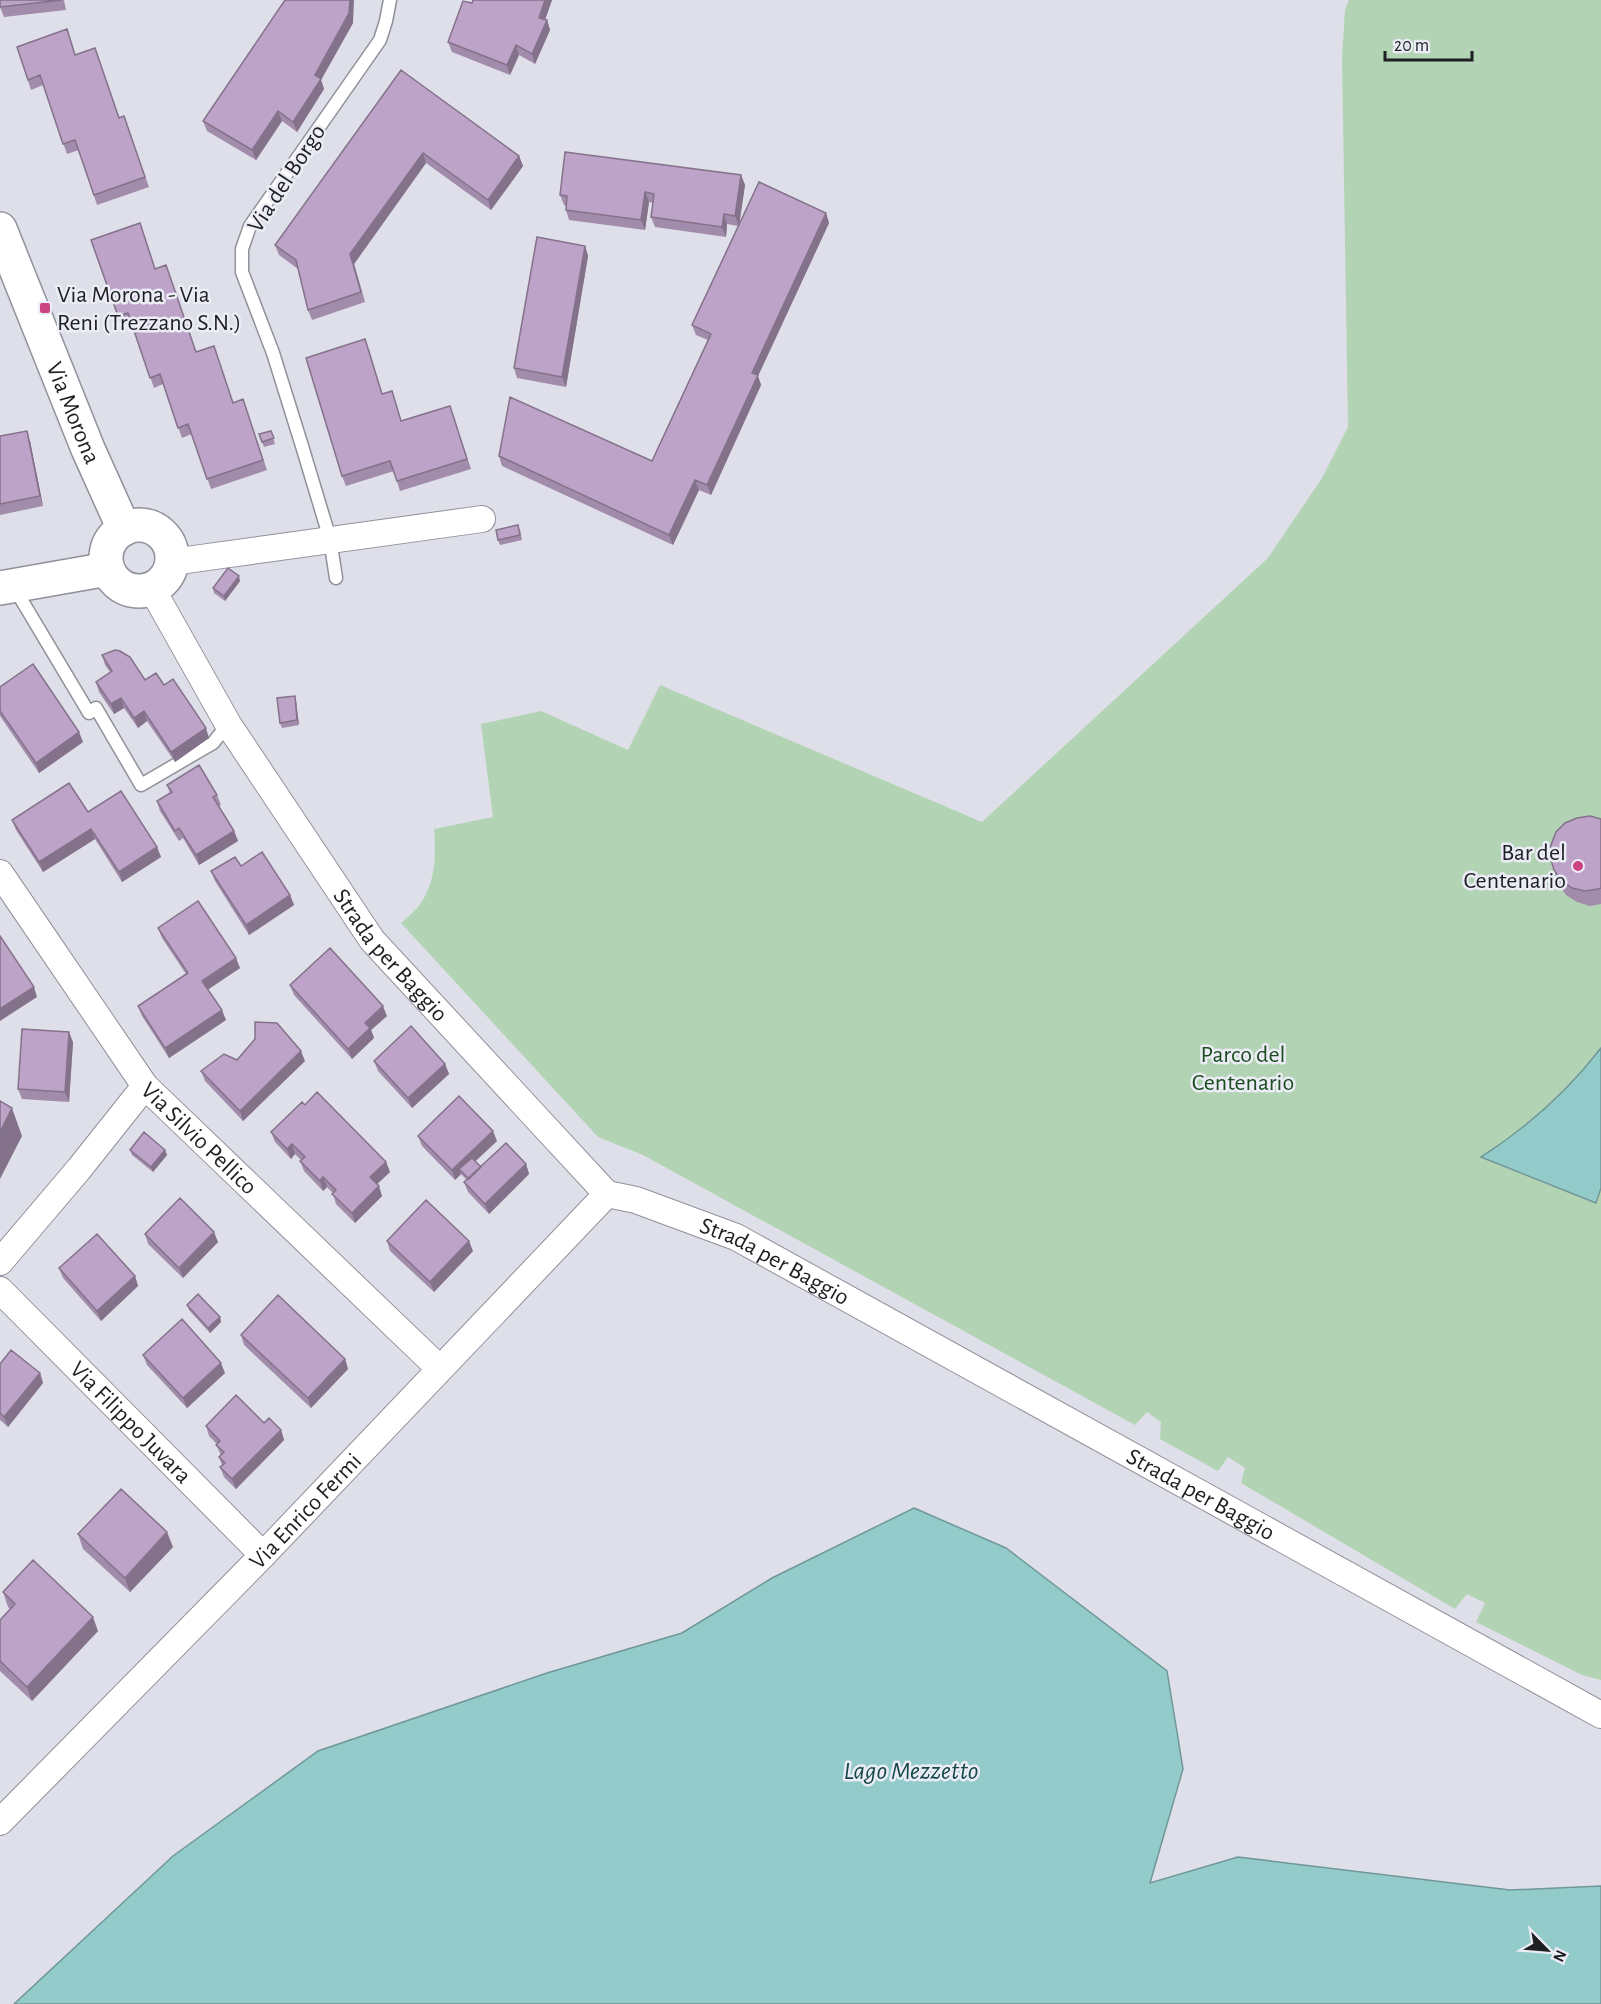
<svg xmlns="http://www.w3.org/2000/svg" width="1601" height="2004" viewBox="0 0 1601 2004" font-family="'Alegreya Sans',sans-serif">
<rect width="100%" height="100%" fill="#dedfe9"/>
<!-- green -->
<path fill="#b3d4b4" d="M1349,0H1601V1680L1582,1675L1476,1622L1485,1603L1467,1594L1455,1609L1241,1483L1245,1468L1228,1457L1218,1471L1160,1439L1161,1422L1147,1412L1135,1425L643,1155L598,1137L401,923C408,917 416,910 421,903C436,881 436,854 434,829L493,817L481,724L541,711L628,750L660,685L982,822L1268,558L1322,478L1348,427L1342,58L1345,10Z"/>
<!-- water -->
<path fill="#93cbcb" stroke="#709798" stroke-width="1.5" d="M1601,1048V1188L1596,1203L1481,1157C1528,1127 1567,1092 1601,1048Z
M914,1508L1006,1548L1167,1671L1183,1769L1150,1883L1238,1857L1510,1890L1601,1886V2004H14L173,1856L318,1751L547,1673L682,1633L772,1578Z"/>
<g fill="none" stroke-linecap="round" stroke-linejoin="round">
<!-- service casing -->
<g stroke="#8f919a" stroke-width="15">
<path id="service" d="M336,578L330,539L302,446L273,353L242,272V249L250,226L380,40L386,21L390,0
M15,589L89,713L96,708L141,785L213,743L228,724"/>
</g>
<!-- minor casing -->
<g stroke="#8f919a" stroke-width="28">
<g id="minor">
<path d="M172,562L482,519"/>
<path id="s1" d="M152,589L228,724L372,940L607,1194L636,1200L736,1237L1601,1715"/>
<path id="s2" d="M0,873L145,1086L439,1368"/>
<path d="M0,1262L79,1169L145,1086"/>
<path id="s3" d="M0,1290L263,1555"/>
<path id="s4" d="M0,1822L263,1555L607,1194"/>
</g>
</g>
<!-- secondary casing -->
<g stroke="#8f919a" stroke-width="36">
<g id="secondary">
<path id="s5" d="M0,229L88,449L124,529"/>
<circle cx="139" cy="558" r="33"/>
<path d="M0,588L108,569"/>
</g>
</g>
<!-- service -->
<use href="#service" stroke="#fff" stroke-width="12"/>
<!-- minor -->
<use href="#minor" stroke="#fff" stroke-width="26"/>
<!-- secondary -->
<use href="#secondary" stroke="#fff" stroke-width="33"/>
</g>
<!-- wall -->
<path fill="#a28cab" d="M64,0L66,10L4,17L0,7Z
M473,0H552L545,20H547L550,30L535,64L519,55L510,75L452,52L448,42L472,3Z
M353,23L321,80L324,89L297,132L282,121L256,160L207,131L203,121Z
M17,47L75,54L119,118L124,116L149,187L97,205L79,150L67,154L43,85L31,90Z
M401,70L519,156L523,166L491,210L426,163L354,264L365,302L312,320L308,310L298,269L279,255L275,245Z
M741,175L745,185L739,224L826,213L829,223L758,376L761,385L711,495L699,490L673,545L502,466L499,456L652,461L708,340L696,335L692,325L738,226L727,224L726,237L655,227L651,217L653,203L649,202L645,230L569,220L566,210V206L564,205L560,195Z
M91,240L155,269L196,352L233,403L243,399L267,470L211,489L192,434L182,438L163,384L154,388L132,323L121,326Z
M585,246L588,256L566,387L517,378L514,368Z
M369,349L382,394L395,401L401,421L450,406L471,469L400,491L394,471L346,486L342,476Z
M271,431L275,444L264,447L259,434Z
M0,436L30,441L43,506L0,515Z
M520,530L522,540L500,545L498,540Z
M240,581L225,601L214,593L213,588Z
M102,655L145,680L164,685L209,738L175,762L147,721L138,728L124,708L114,714L99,692L96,682L110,672L105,665Z
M0,687L83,742L39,773L0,716Z
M296,701L299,725L282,728L280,723Z
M167,785L217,795L221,805L219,806L234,831L238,841L199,865L183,838L179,841L160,811L157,801L170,793Z
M88,812L157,847L161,857L122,882L95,839L43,872L16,830L12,820Z
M1601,819V904L1590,906L1577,902L1566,895L1559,885L1554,870Z
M241,866L290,895L294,905L249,935L215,881L211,871Z
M158,928L240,968L208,989L226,1020L169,1058L142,1016L138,1006L186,974L162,938Z
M290,985L387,1016L371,1030L374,1038L352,1059L294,995Z
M73,1042L69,1102L22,1099L18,1089Z
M305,1061L243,1121L205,1081L201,1071Z
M374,1061L445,1064L449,1074L412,1108L378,1071Z
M305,1105L386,1162L390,1172L377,1184L382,1196L355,1223L336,1204L333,1193L327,1187L323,1191L304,1171L300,1161L301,1160L295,1154L291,1159L275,1142L271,1132Z
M418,1136L497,1141L475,1161L481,1167L526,1164L529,1174L489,1214L468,1192L464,1182L467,1180L461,1174L455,1180L422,1146Z
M130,1150H165L167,1155L153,1172L132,1155Z
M145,1234L218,1242L183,1278L148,1244Z
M387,1241L473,1251L434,1292L390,1251Z
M59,1268L135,1276L138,1286L101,1321L63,1278Z
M187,1305L220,1317L221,1322L210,1333L189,1310Z
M241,1335L345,1359L348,1369L311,1408L244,1345Z
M143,1355L225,1373L187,1408L147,1365Z
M0,1364L40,1373L43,1383L8,1427L0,1420Z
M264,1423L281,1430L284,1440L236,1489L224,1477L220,1467L222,1465L219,1457L221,1455L216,1445L217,1444L209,1436L206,1426Z
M78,1534L173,1547L130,1592L83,1549Z
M3,1592L98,1631L32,1701L0,1671V1620L10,1609L8,1607Z"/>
<!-- shaded-wall -->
<path fill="#84728b" d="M350,0H354L353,23L321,80L324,89L297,132L293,122Z
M545,0H552L542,28L539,18Z
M547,20L550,30L535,64L532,54Z
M516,45L519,55L510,75L507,65Z
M278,111L282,121L256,160L252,150Z
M423,153L426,163L354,264L365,302L350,254Z
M519,156L523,166L491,210L488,200Z
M741,175L745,185L739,226L735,216Z
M645,192L649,202L645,230L641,220Z
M826,213L829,223L758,376L761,385L711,495L707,485L752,373Z
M724,214L727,224L726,237L722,227Z
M585,246L588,256L566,387L562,377Z
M27,431L30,441L43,506L40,496Z
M695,480L699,490L673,545L669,535Z
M239,576L240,581L225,601L224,596Z
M295,696L296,701L299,725L297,720Z
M121,698L124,708L114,714L111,704Z
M144,711L147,721L138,728L134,718Z
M206,728L209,738L175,762L171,752Z
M79,732L83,742L39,773L36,763Z
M91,829L95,839L43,872L39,862Z
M234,831L238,841L199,865L196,855Z
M157,847L161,857L122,882L119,872Z
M290,895L294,905L249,935L246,925Z
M236,958L240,968L206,991L202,981Z
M34,987L37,997L0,1021V1009Z
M383,1006L387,1016L371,1030L374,1038L352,1059L348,1049L365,1023Z
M222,1010L226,1020L169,1058L165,1048Z
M69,1032L73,1042L69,1102L65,1092Z
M301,1051L305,1061L243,1121L240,1111Z
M445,1064L449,1074L412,1108L408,1098Z
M12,1108L22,1136L0,1179V1132Z
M493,1131L497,1141L463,1173L459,1169L461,1174L455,1180L452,1170Z
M292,1144L295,1154L291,1159L287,1149Z
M165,1150L167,1155L153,1172L151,1167Z
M386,1162L390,1172L374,1187L370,1177Z
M526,1164L529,1174L489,1214L485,1204Z
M323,1177L327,1187L323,1191L320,1181Z
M379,1186L382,1196L355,1223L352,1213Z
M214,1232L218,1242L183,1278L179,1268Z
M469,1241L473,1251L434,1292L430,1282Z
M135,1276L138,1286L101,1321L97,1311Z
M220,1317L221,1322L210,1333L208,1328Z
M345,1359L348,1369L311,1408L308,1398Z
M221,1363L225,1373L187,1408L183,1398Z
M40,1373L43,1383L8,1427L4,1417Z
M281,1430L284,1440L236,1489L232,1479Z
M167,1532L173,1547L130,1592L125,1578Z
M93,1617L98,1631L32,1701L27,1687Z"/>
<!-- building -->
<path fill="#bca3c7" stroke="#84728b" stroke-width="1.5" d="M0,0H62L0,7Z
M285,0H350L349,13L315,75L321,79L293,122L278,111L252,150L203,121Z
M473,0H545L539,18L547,20L532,54L516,45L507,65L448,42L463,1L472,3Z
M67,29L75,55L95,48L119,118L124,116L145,177L94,195L75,140L63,144L40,75L28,80L17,47Z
M401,70L519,156L488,200L423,153L350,254L361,292L308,310L296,260L275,245Z
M565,152L741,175L735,216L724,214L722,227L651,217L654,194L645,192L641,220L566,210L567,196L560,195Z
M759,182L826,213L752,373L758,375L707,485L695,480L669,535L499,456L510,397L652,461L711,334L692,325Z
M140,223L155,269L166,265L196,352L214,346L233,403L243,399L263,460L207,479L188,424L178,428L160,374L150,378L128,313L118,316L91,240Z
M537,237L585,246L562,377L514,368Z
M365,339L382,394L392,391L401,421L450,406L467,459L397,481L390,461L342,476L306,358Z
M27,431L40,496L0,504V436Z
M271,431L274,438L262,442L259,434Z
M518,525L520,535L498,540L496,530Z
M228,568L239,576L224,596L213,588Z
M115,650L120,651L130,657L145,680L156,673L164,685L173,679L206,728L171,752L144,711L134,718L121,698L111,704L96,682L112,671L102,655Z
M33,664L79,732L36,763L0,711V687Z
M295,696L297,720L280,723L277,698Z
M199,765L217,795L213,797L234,831L196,855L179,828L175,831L157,801L172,792L167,785Z
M69,783L88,812L121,791L157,847L119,872L91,829L39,862L12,820Z
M1590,816L1601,819V888L1598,889L1585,891L1572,888L1561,880L1554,870L1550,857L1551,845L1556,832L1565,823L1577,818Z
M262,852L290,895L246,925L211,871L235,857L241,866Z
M198,901L236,958L202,981L222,1010L165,1048L138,1006L188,973L158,928Z
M0,936L34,987L0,1009Z
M330,948L383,1006L365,1023L370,1028L348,1049L290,985Z
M255,1022L277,1023L301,1051L240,1111L201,1071L224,1054L237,1060L255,1039Z
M411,1026L445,1064L408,1098L374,1061Z
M22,1029L69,1032L65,1092L18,1089Z
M317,1092L386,1162L370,1177L379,1186L352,1213L332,1194L336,1190L323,1177L320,1181L300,1161L305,1157L292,1144L287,1149L271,1132L302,1102L305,1105Z
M459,1096L493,1131L452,1170L418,1136Z
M0,1101L12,1108L0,1132Z
M144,1132L165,1150L151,1167L130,1150Z
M506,1143L526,1164L485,1204L464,1182Z
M472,1158L481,1167L469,1179L459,1169Z
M180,1198L214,1232L179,1268L145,1234Z
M426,1200L469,1241L430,1282L387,1241Z
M97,1234L135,1276L97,1311L59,1268Z
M198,1294L220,1317L208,1328L187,1305Z
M278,1295L345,1359L308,1398L241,1335Z
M182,1319L221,1363L183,1398L143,1355Z
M11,1350L40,1373L4,1417L0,1413V1364Z
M236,1395L264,1423L269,1418L281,1430L232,1479L220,1467L225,1463L219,1457L224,1452L216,1445L220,1441L206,1426Z
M121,1489L167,1532L125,1578L78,1534Z
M33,1560L93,1617L27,1687L0,1661V1620L15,1604L3,1592Z"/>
<!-- markers -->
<g fill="#cc4582" stroke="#ebecf6" stroke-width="2">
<rect x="39" y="302" width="12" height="12" rx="3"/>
<circle cx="1578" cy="866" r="6"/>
</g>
<g text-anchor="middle" stroke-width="5" stroke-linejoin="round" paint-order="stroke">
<!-- street labels -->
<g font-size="24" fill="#1e1f22" stroke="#ebecf6">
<text transform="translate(286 178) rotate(-57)" y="8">Via del Borgo</text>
<text dy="8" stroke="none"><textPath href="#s5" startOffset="198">Via Morona</textPath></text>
<text dy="8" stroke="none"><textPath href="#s1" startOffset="438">Strada per Baggio</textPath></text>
<text dy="8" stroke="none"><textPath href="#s2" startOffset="333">Via Silvio Pellico</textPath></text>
<text dy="8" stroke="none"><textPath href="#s1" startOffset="942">Strada per Baggio</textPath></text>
<text dy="8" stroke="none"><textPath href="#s3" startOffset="186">Via Filippo Juvara</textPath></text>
<text dy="8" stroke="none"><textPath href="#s1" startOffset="1428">Strada per Baggio</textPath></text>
<text dy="8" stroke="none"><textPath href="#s4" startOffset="436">Via Enrico Fermi</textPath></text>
</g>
<!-- poi labels -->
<g font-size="24" fill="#1e1f22" stroke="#ebecf6" text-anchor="start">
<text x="57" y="302">Via Morona - Via<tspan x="57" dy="28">Reni (Trezzano S.N.)</tspan></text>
<text x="1566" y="860" text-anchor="end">Bar del<tspan x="1566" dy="28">Centenario</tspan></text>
</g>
<!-- park labels -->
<g font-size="24" fill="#1c4c20" stroke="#ebecf6">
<text x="1243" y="1062">Parco del<tspan x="1243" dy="28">Centenario</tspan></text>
</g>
<!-- water labels -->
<g font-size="26" font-style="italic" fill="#16494a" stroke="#ebecf6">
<text x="911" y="1779">Lago Mezzetto</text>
</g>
</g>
<!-- north arrow -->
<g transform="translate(1547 1950) rotate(115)" stroke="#ebecf6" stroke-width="4.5" paint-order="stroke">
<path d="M0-4.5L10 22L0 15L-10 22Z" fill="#1e1f22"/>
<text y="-9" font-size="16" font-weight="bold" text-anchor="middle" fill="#1e1f22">N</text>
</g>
<!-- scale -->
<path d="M1385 51v9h87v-9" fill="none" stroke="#1e1f22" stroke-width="3"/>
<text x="1394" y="51" font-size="18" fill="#1e1f22" stroke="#ebecf6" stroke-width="4.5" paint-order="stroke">20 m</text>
</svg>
